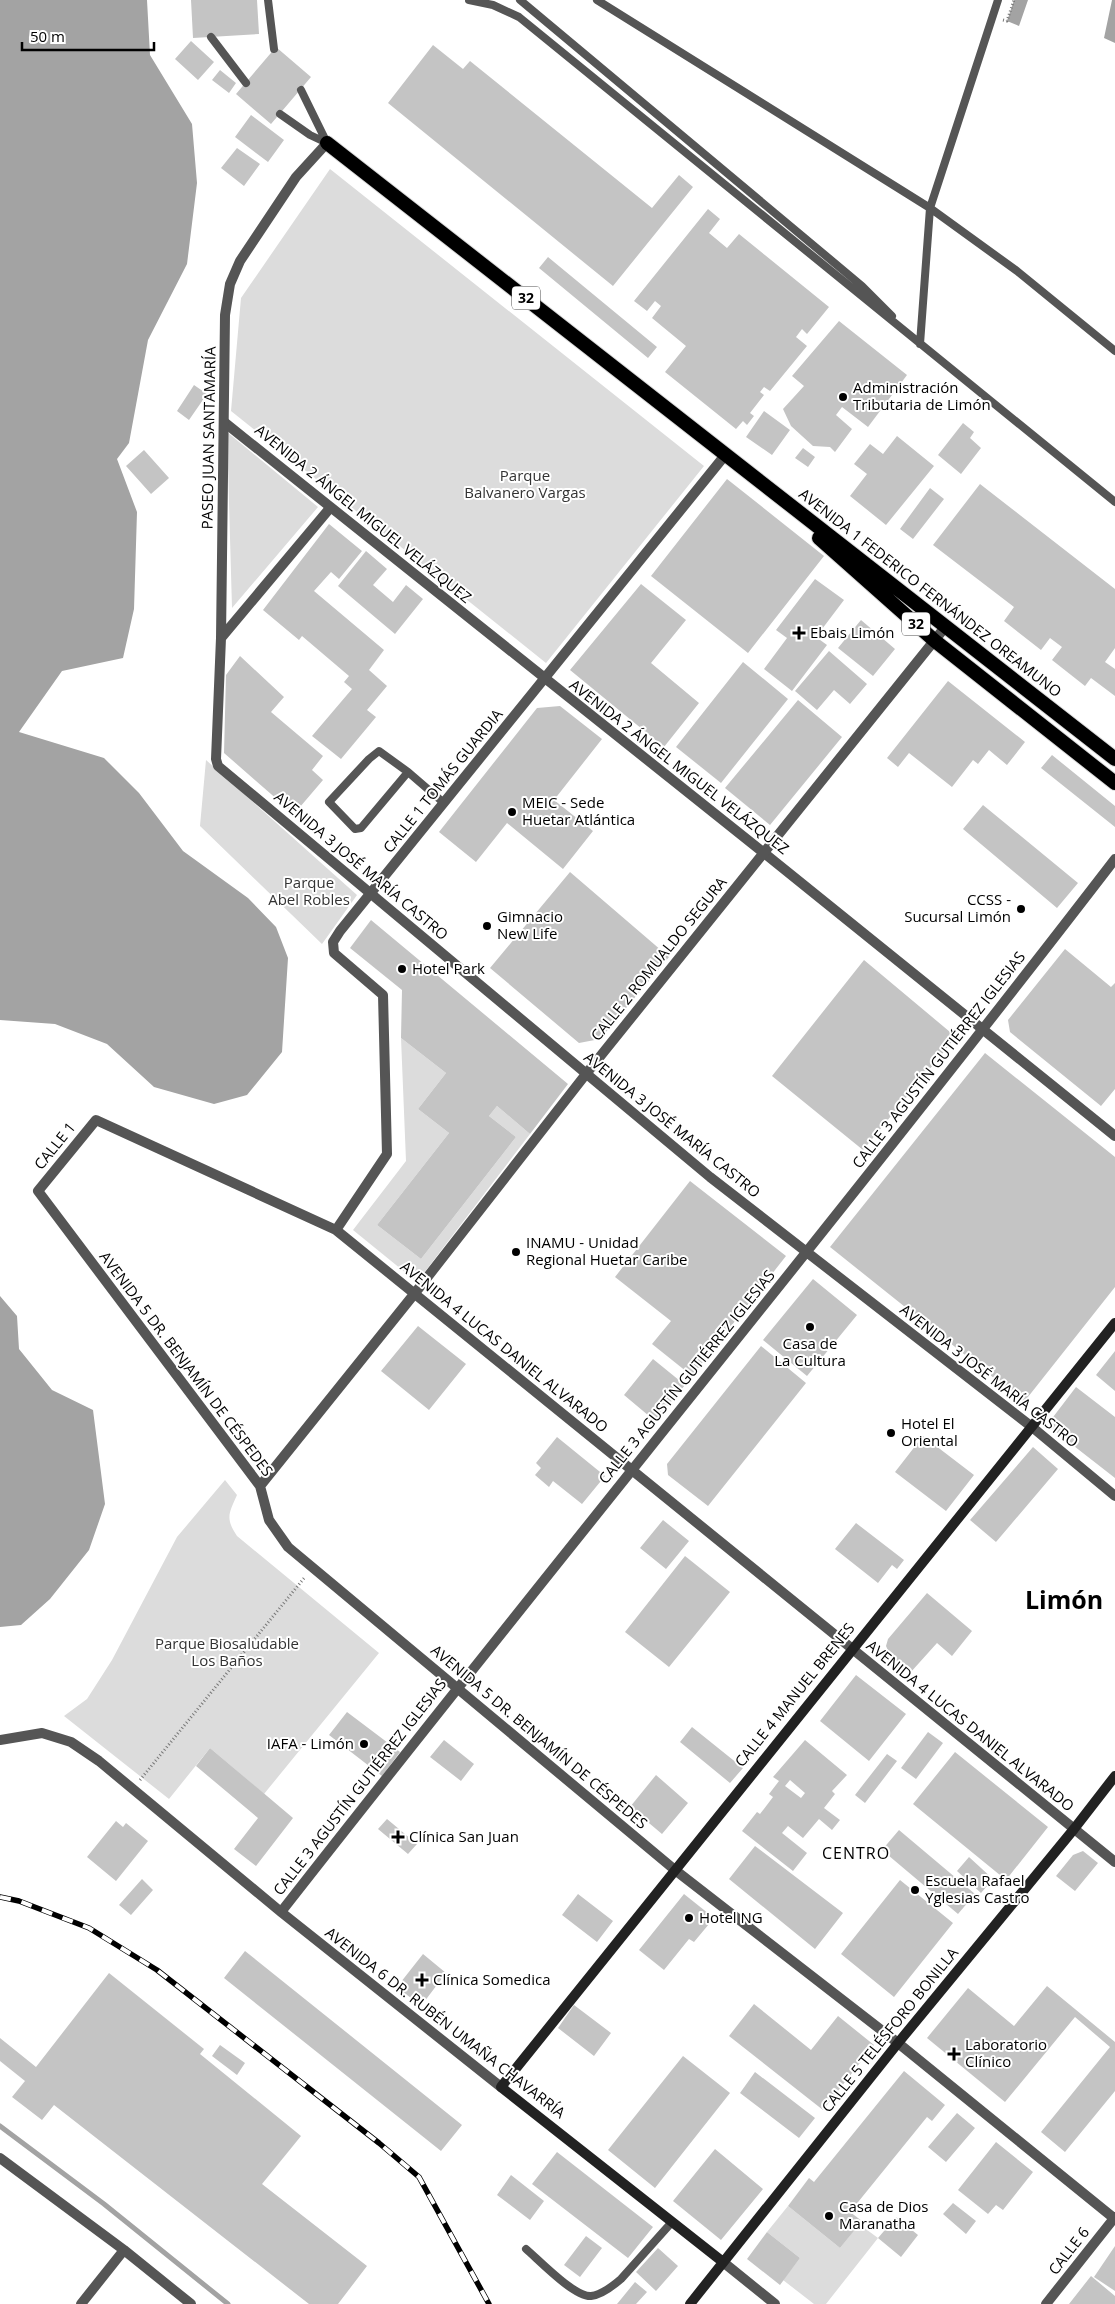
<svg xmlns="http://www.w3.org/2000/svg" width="1115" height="2304" viewBox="0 0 1115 2304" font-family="'Open Sans',sans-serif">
<rect width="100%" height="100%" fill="#fff"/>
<!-- green -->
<path fill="#dcdcdc" d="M330,169L704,466L546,663L231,411L241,298Z
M227,432L318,507L232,608Z
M206,760L357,895L322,944L200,826Z
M401,1038L446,1073L418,1109L449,1133L377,1225L421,1259L516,1137L489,1116L497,1106L530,1134L417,1282L353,1230L406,1161Z
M225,1480L237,1495C229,1513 225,1518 237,1536L379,1653L264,1794L210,1748L169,1799L64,1716L87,1699L112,1660L177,1537Z
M788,2206L840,2248L859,2224L878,2238L826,2304H814L783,2280L800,2258L767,2232Z"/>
<!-- water -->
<path fill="#a3a3a3" d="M0,0H147L150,55L192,124L197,183L187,264L148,340L129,443L117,459L137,512L134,609L123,658L62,671L19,732L104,758L139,793L183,851L248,898L276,927L288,958L282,1052L247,1095L214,1104L154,1087L107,1044L55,1024L0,1020Z
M1014,0H1028L1019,26L1007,21Z
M1112,0H1115V43L1104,38Z
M0,1296L17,1316L19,1349L52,1390L93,1410L105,1504L89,1550L50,1599L21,1625L0,1627Z"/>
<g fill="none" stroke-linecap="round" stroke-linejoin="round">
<!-- stream -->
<path stroke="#a3a3a3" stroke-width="5" d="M0,2126L104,2204L228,2304"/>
</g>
<!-- building -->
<path fill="#c4c4c4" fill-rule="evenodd" d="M191,0H257L259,34L193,38Z
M191,41L214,62L198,80L175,59Z
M433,45L463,69L470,61L652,208L679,175L693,187L613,286L388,103Z
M276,47L311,77L271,124L236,94Z
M220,70L236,83L229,93L212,80Z
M251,115L284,140L268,162L235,137Z
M237,148L260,164L244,186L221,168Z
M708,209L720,219L709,233L727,248L739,234L829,307L807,334L802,329L796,337L807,346L770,391L764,387L760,392L764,395L750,413L754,416L747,425L743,421L736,429L665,372L686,346L652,318L661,306L655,301L647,311L634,301Z
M548,257L657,347L648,358L539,268Z
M839,321L907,375L868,427L842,407L836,415L852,429L835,452L830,447L813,446L791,426L783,409L804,386L792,376Z
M194,385L207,394L189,420L177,411Z
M764,411L790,430L772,455L746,437Z
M963,423L974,432L970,438L981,448L961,474L938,455Z
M897,436L934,466L886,525L850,496L867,474L854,464L870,444L883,454Z
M803,448L815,457L808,467L795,458Z
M144,450L169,478L151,494L126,466Z
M727,479L824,556L748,653L651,576Z
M980,484L1115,589V648L1105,662L1115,669V696L1091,678L1085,686L1052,660L1062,647L1050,638L1041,650L1004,621L1014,607L933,545Z
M930,488L944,499L913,539L900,529Z
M329,524L362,551L339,579L331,572L314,591L384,650L369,670L387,686L367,710L376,717L341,759L312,736L352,689L344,682L349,676L302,636L299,640L263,610Z
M366,551L387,569L373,585L393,602L406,585L423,599L395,634L338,586Z
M815,579L844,600L816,637L827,645L792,691L764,669L787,638L776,630Z
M641,584L686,620L651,663L699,703L664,747L570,670Z
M861,620L895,649L873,676L838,648Z
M829,651L867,684L850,704L834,690L817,710L795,691Z
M240,656L284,697L271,712L323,756L312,770L323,780L294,814L224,753L226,675Z
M743,662L788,699L721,783L676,747Z
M948,681L1025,742L1007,765L989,750L978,764L973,760L952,787L909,753L898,767L887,758Z
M798,700L842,737L770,825L725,788Z
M560,706L602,739L554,800L593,831L563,869L507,823L476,862L439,832L537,708Z
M1052,755L1115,806V827L1041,768Z
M983,805L1078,883L1057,908L963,829Z
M570,872L669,957L600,1039L579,1043L490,968Z
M371,920L568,1084L530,1134L497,1106L489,1116L516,1137L421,1259L377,1225L449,1133L418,1109L446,1073L401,1038L402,990L350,948Z
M1065,949L1111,987L1115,983V1089L1101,1106L1010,1032L1008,1020Z
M864,960L956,1037L863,1150L772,1076Z
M985,1053L1115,1157V1287L1024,1402L830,1247Z
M690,1181L786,1256L692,1376L652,1344L671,1321L615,1277Z
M813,1279L857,1315L807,1376L763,1340Z
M418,1326L466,1364L429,1410L381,1371Z
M761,1346L806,1383L708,1506L668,1475L667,1464Z
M1115,1351V1391L1096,1375Z
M653,1359L685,1385L655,1421L624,1395Z
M1076,1387L1115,1417V1478L1047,1425Z
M923,1436L974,1475L946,1511L895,1472Z
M557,1437L605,1476L582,1504L553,1481L549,1487L535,1475L541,1468L536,1463Z
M1033,1447L1058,1469L996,1542L970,1520Z
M663,1520L689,1541L666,1569L640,1548Z
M856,1523L904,1560L897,1569L892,1565L878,1583L835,1549Z
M685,1556L730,1592L669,1667L625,1632Z
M927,1593L972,1631L952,1656L937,1643L910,1673L890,1655L886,1646L888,1639Z
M856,1675L906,1714L869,1761L820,1721Z
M347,1712L400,1752L382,1776L329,1735Z
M692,1727L743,1768L730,1783L680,1742Z
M928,1732L943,1743L916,1779L901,1768Z
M444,1740L474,1764L461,1781L430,1757Z
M805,1740L847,1775L832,1791L835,1794L824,1808L840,1820L832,1830L819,1819L803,1838L788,1826L782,1833L807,1853L793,1871L742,1831L757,1812L760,1814L773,1797L769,1794L779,1781L773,1777ZM790,1780L805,1793L801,1798L785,1786Z
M210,1748L293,1818L256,1866L234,1849L258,1818L196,1766Z
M955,1752L1048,1827L1006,1880L913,1804Z
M887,1754L897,1761L865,1803L855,1795Z
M656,1775L688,1803L662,1834L630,1807Z
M387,1819L417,1844L408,1854L378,1829Z
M116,1821L123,1827L126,1823L148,1841L116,1881L87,1857Z
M899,1830L975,1894L958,1914L882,1850Z
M755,1846L843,1913L815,1949L729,1879Z
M1083,1851L1098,1863L1075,1891L1056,1876L1073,1855Z
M969,1857L993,1879L981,1893L957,1871Z
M142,1879L153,1890L131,1915L119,1905Z
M900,1880L953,1923L894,1997L841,1954Z
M578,1894L613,1921L597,1942L562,1915Z
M684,1894L714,1918L694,1942L689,1939L664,1970L639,1950Z
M245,1951L462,2125L441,2151L224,1978Z
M423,1954L446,1973L421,2006L397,1987Z
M109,1973L204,2049L200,2054L301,2136L262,2184L367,2266L338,2304H309L54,2105L42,2120L12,2097L25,2081L0,2061V2038L36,2067Z
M1047,1986L1115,2042V2091L1065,2152L1041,2132L1110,2047L1075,2017L1005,2102L927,2038L968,1988L1014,2026Z
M754,2004L811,2050L838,2016L874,2045L823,2110L729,2036Z
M574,2005L611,2033L594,2056L558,2028Z
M220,2045L245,2063L237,2075L212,2056Z
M683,2056L730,2093L655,2188L608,2150Z
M904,2071L945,2105L932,2121L927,2117L850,2212L862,2221L840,2248L788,2206L809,2178L814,2182Z
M755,2072L815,2118L799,2138L740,2093Z
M957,2113L975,2128L946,2162L928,2147Z
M996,2142L1033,2172L1003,2210L996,2205L988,2214L958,2190Z
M715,2149L763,2189L721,2240L673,2201Z
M557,2152L653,2227L628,2258L532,2184Z
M511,2175L544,2201L530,2220L497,2195Z
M953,2203L976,2221L966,2234L943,2214Z
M896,2217L918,2235L901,2257L878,2238Z
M767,2232L800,2258L780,2285L747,2259Z
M586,2236L602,2248L580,2277L564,2265Z
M1115,2246V2291L1094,2277Z
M658,2248L678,2266L656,2291L636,2272Z
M1091,2276L1115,2296V2304H1069Z
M635,2282L647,2292L636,2304H617Z"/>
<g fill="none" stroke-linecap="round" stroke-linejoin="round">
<!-- trunk casing -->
<g stroke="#dbdbdb" stroke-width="16">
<path id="trunk" d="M327,143L1115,759
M819,538L935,641L1115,783"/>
</g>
<!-- path -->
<path stroke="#777" stroke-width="3" stroke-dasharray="1 2.5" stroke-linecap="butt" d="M1003,20L1007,21L1014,0
M140,1780L305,1577"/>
<!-- service -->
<path stroke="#555" stroke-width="8" d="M268,0L274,49
M469,0L493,5L519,17L1115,502
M520,0L862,286L892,316
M597,0L930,208L1017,271L1115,351
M211,37L246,83
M301,90L327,143
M280,114L310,135L327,143
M920,344L930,208L998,0
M408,772L361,828L355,829L329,802L369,759L379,751L408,772L444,803
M526,2249C539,2260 574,2297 591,2296C601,2295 614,2285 621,2279L672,2222"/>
<!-- pedestrian -->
<path stroke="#555" stroke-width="10" d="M224,422L764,853L1115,1136"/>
<!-- minor -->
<path stroke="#555" stroke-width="10" d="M327,143L296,177L240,261L230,284L225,315L221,638L216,759L218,766L710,1177L1032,1427
M221,638L330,508
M336,1230L387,1154L383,995L334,953L333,942L340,931L726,454
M260,1486L415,1293L586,1074L946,626
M0,1740L42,1733L71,1742L99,1761L281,1912L501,2087
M675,1870L288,1547L269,1520L260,1486L38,1191L96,1120L336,1230L1115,1862
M281,1912C557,1559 842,1214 1115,859
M0,2158L124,2250L191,2304
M723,2262L775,2304
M81,2304L124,2250
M1046,2304L1115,2217"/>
<!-- tertiary -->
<path stroke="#555" stroke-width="10" d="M1032,1427L1115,1496
M675,1870L898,2043L1115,2219"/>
<!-- secondary -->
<path stroke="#222" stroke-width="10" d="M723,2262L501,2087L1115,1323
M690,2304L898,2043L1074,1829L1115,1776"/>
<!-- trunk -->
<use href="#trunk" stroke="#000" stroke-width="14"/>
<!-- rail casing -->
<g stroke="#000" stroke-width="5.5">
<path id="rail" d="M0,1897L19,1901L89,1928L157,1970L379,2143L419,2177L489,2304"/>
</g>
<!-- rail -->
<use href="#rail" stroke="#fff" stroke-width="4" stroke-dasharray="11" stroke-linecap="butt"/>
</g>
<!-- markers -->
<g fill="#000" stroke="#fff" stroke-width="2">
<circle cx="843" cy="397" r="5"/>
<path d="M796.5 625.5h5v5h5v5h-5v5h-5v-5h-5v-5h5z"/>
<circle cx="512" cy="812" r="5"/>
<circle cx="1021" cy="909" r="5"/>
<circle cx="487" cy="926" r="5"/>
<circle cx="402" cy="969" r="5"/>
<circle cx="516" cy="1252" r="5"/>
<circle cx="810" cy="1327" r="5"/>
<circle cx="891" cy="1433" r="5"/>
<circle cx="364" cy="1744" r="5"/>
<path d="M395.5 1829.5h5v5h5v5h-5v5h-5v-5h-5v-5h5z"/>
<circle cx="915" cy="1890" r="5"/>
<circle cx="689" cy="1918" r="5"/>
<path d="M419.5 1972.5h5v5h5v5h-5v5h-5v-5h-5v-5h5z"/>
<path d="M951.5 2046.5h5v5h5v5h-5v5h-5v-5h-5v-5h5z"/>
<circle cx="829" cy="2216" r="5"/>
</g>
<g text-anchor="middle" stroke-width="4" stroke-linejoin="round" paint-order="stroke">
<!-- shield labels -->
<g fill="#fff" stroke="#4c4c4c" stroke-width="1">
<rect x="512" y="286.5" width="28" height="23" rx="4"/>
<rect x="902" y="612.5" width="28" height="23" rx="4"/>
</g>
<g font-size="14" font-weight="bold" fill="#000">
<text x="526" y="303">32</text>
<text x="916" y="629">32</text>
</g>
<!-- poi labels -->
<g font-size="15" fill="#000" stroke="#fff" text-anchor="start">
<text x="853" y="393">Administración<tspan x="853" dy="17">Tributaria de Limón</tspan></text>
<text x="810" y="638">Ebais Limón</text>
<text x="522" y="808">MEIC - Sede<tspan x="522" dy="17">Huetar Atlántica</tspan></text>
<text x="1011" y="905" text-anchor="end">CCSS -<tspan x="1011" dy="17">Sucursal Limón</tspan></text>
<text x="497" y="922">Gimnacio<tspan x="497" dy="17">New Life</tspan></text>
<text x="412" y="974">Hotel Park</text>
<text x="526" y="1248">INAMU - Unidad<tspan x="526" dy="17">Regional Huetar Caribe</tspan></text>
<text x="810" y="1349" text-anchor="middle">Casa de<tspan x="810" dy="17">La Cultura</tspan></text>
<text x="901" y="1429">Hotel El<tspan x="901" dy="17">Oriental</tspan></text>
<text x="354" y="1749" text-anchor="end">IAFA - Limón</text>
<text x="409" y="1842">Clínica San Juan</text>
<text x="925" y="1886">Escuela Rafael<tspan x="925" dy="17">Yglesias Castro</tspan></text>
<text x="699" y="1923">Hotel NG</text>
<text x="433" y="1985">Clínica Somedica</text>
<text x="965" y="2050">Laboratorio<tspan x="965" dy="17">Clínico</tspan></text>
<text x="839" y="2212">Casa de Dios<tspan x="839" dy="17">Maranatha</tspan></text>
</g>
<!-- street labels -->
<g font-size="15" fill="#000" stroke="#fff">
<text transform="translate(209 438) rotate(-89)" y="5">PASEO JUAN SANTAMARÍA</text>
<text transform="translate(363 514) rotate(39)" y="5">AVENIDA 2 ÁNGEL MIGUEL VELÁZQUEZ</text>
<text transform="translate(930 593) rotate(38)" y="5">AVENIDA 1 FEDERICO FERNÁNDEZ OREAMUNO</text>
<text transform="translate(679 767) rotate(38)" y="5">AVENIDA 2 ÁNGEL MIGUEL VELÁZQUEZ</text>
<text transform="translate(443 781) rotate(-51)" y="5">CALLE 1 TOMÁS GUARDIA</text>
<text transform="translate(361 866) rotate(40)" y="5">AVENIDA 3 JOSÉ MARÍA CASTRO</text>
<text transform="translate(659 959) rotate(-51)" y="5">CALLE 2 ROMUALDO SEGURA</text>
<text transform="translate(939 1060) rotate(-52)" y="5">CALLE 3 AGUSTÍN GUTIÉRREZ IGLESIAS</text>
<text transform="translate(672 1125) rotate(39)" y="5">AVENIDA 3 JOSÉ MARÍA CASTRO</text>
<text transform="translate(55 1146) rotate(-51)" y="5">CALLE 1</text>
<text transform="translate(504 1347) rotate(39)" y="5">AVENIDA 4 LUCAS DANIEL ALVARADO</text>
<text transform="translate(186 1364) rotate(53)" y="5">AVENIDA 5 DR. BENJAMÍN DE CÉSPEDES</text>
<text transform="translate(989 1376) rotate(38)" y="5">AVENIDA 3 JOSÉ MARÍA CASTRO</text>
<text transform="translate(687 1377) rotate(-51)" y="5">CALLE 3 AGUSTÍN GUTIÉRREZ IGLESIAS</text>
<text transform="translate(795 1695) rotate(-51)" y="5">CALLE 4 MANUEL BRENES</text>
<text transform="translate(970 1726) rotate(39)" y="5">AVENIDA 4 LUCAS DANIEL ALVARADO</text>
<text transform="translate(539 1737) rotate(40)" y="5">AVENIDA 5 DR. BENJAMÍN DE CÉSPEDES</text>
<text transform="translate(360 1787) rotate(-52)" y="5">CALLE 3 AGUSTÍN GUTIÉRREZ IGLESIAS</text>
<text transform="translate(445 2023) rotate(38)" y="5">AVENIDA 6 DR. RUBÉN UMAÑA CHAVARRÍA</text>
<text transform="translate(890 2030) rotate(-51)" y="5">CALLE 5 TELÉSFORO BONILLA</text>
<text transform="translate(1069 2251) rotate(-52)" y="5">CALLE 6</text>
</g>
<!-- park labels -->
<g font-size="15" fill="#333" stroke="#fff">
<text x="525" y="481">Parque<tspan x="525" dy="17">Balvanero Vargas</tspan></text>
<text x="309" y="888">Parque<tspan x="309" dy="17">Abel Robles</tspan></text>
<text x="227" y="1649">Parque Biosaludable<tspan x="227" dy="17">Los Baños</tspan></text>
</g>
<!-- neighbourhood labels -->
<g font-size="16" letter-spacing="1" fill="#000" stroke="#fff">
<text x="856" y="1859">CENTRO</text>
</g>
<!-- town labels -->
<g font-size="25" font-weight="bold" fill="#000" stroke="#fff">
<text x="1064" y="1609">Limón</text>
</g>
</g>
<!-- scale -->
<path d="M22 42v8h132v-8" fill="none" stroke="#000000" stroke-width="2.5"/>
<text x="30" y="42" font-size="15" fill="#000000" stroke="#ffffff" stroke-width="4" paint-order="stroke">50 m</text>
</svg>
